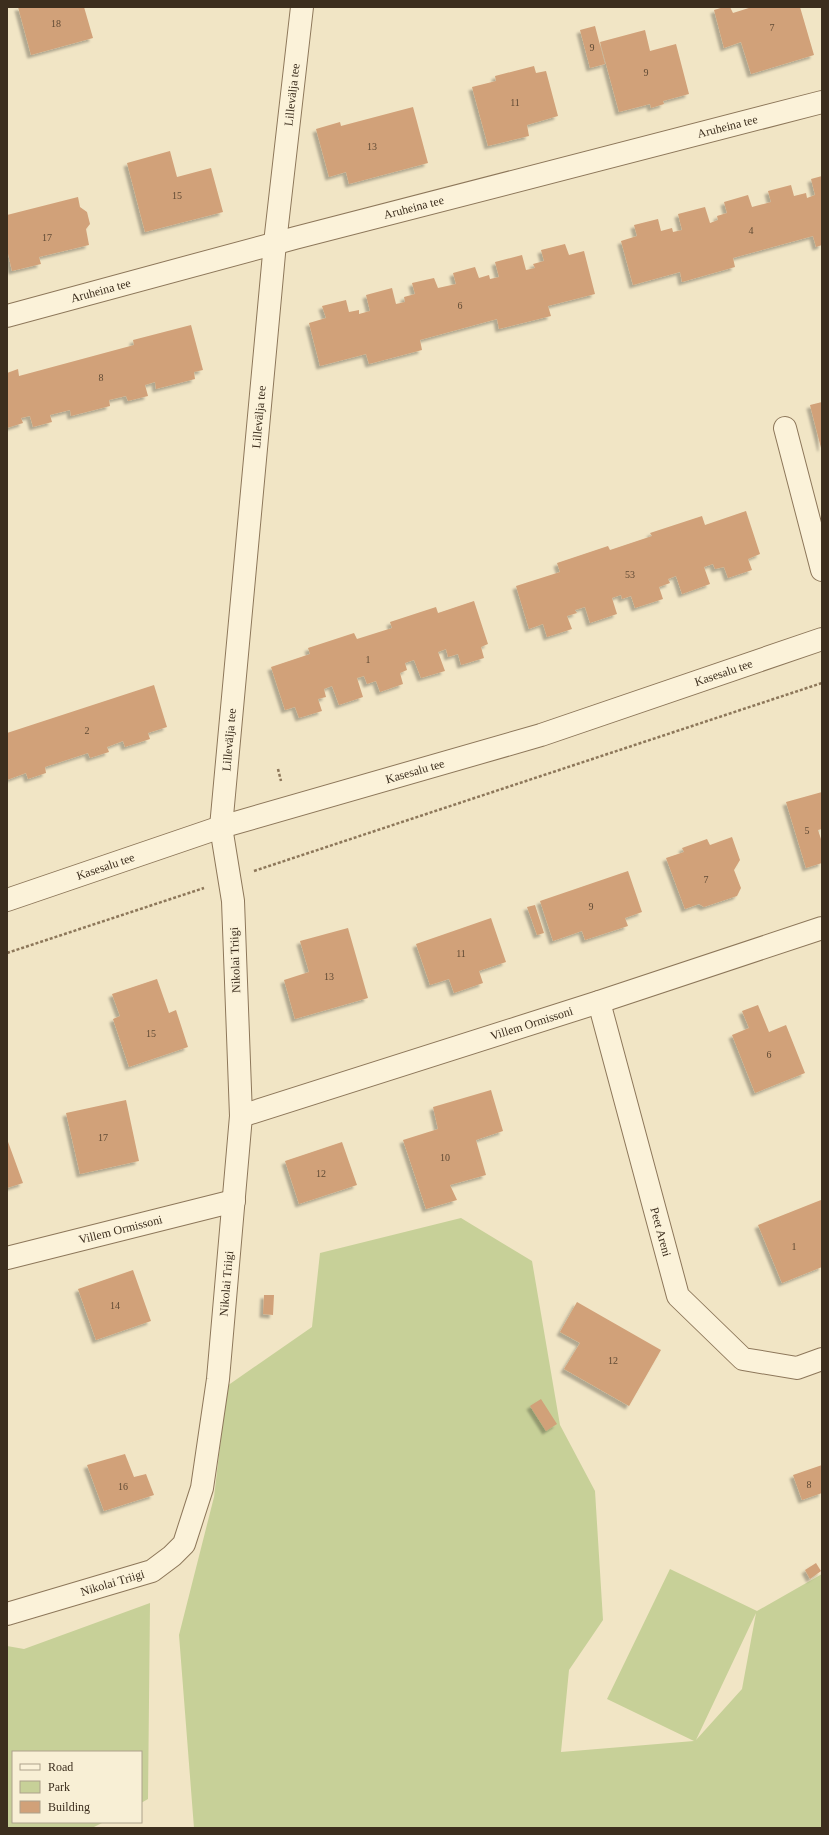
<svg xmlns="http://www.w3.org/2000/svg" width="829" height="1835" viewBox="0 0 829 1835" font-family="Georgia,serif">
<defs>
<filter id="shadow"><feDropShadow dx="-3.5" dy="3.5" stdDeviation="1" flood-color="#0004"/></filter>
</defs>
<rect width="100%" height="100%" fill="#f1e5c5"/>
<!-- green -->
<path fill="#c7d098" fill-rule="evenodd" d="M461,1218L532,1261L560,1425L595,1491L603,1620L569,1670L561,1752L694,1741L607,1699L670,1569L757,1611L822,1574V1828H194L179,1635L214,1497L227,1386L312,1327L320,1253ZM756,1613L742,1689L696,1740Z
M150,1603L148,1799L141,1803V1752H13V1822H104L92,1828H7V1646L24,1649Z"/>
<!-- building -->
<path fill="#d1a179" filter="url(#shadow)" d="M18,7H84L93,38L31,55Z
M724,7H730L733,13L752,7H800L814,55L751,74L741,42L724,48L714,10Z
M595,26L605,64L590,68L580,30Z
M645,30L650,51L676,44L689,94L663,101L664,104L651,108L650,104L619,112L600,42Z
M534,66L536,73L546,71L558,116L527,125L529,136L488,146L472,87L496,81L495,76Z
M413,107L428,163L349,184L346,172L329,177L316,129L340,122L341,126Z
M170,151L177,177L211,168L223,212L145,232L127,163Z
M822,176V245L816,247L813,236L733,258L735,267L682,282L680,272L633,285L621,241L637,236L634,225L658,219L661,231L672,228L673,232L682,230L678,214L705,207L710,223L718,220L717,216L727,213L724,202L748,195L752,207L771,202L768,191L791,185L794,196L806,193L807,198L815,195L811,179Z
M78,197L80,207L87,212L90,224L86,229L89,245L39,257L41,264L12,271L7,249V215Z
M565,244L569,255L584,251L595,294L548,306L551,316L499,329L497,319L420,340L422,350L369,364L366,354L320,366L309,323L326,318L322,306L346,300L349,312L359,310V314L370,311L366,295L392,288L396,304L405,302L404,297L415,294L412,283L434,278L438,288L456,284L453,273L475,267L479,278L489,275L490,279L499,277L495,262L522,255L526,270L535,268L533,264L544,261L541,250Z
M191,325L203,370L194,372L195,379L156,389L155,382L145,385L148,396L128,401L126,396L109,400L110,406L71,416L70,410L50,415L52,422L33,427L30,416L21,418L23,423L7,428V373L18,369L19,376L134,345L133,340Z
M822,402V448H821L810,405Z
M746,511L760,554L748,559L752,570L728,578L724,567L715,569L713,564L704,567L710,584L682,594L676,576L668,579L670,583L659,587L663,599L635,608L631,596L622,599L621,595L612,598L617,614L590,623L585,607L575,610L577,613L567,616L572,629L547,637L543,624L529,629L516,586L560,572L557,563L608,546L610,550L652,536L650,533L702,516L705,525Z
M474,601L488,644L481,647L484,658L461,665L458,654L448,657L446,649L438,652L445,671L421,678L414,660L405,663L407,670L400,673L403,684L380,692L376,681L367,684L364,676L357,678L363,697L339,705L332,686L324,689L326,697L318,699L322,711L299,718L295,707L285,710L271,667L310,654L308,648L354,633L357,639L392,628L390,622L436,607L438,613Z
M154,685L167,727L148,733L150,739L125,747L123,741L107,747L109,752L90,758L88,753L45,767L46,773L28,779L26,773L7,780V733Z
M822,792V829L818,830L822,842V863L806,868L786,802Z
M732,837L740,860L734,870L741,888L737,896L704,907L699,904L685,909L666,858L684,852L682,848L707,839L710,845Z
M628,871L642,912L625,918L628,926L585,940L582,931L553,941L540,901Z
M535,905L544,933L537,935L527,907Z
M491,918L506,962L479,971L483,983L454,993L449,979L430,985L416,944Z
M348,928L368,998L295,1019L284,980L309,972L300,941Z
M157,979L169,1013L176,1010L188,1047L129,1067L113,1019L120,1016L112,994Z
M758,1005L769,1032L786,1025L805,1073L755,1093L732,1035L749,1028L742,1011Z
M491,1090L503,1131L476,1140L486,1175L450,1185L457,1200L426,1209L403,1140L438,1129L433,1107Z
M126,1100L139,1161L80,1174L66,1113Z
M7,1139L23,1183L7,1188Z
M342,1142L357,1185L299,1204L285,1161Z
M821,1200L822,1204V1267L782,1283L758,1225Z
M133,1270L151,1321L96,1340L78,1289Z
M264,1295H274L273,1315L263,1314Z
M577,1302L661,1350L629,1406L564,1369L580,1343L560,1332Z
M541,1399L557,1424L546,1431L530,1406Z
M125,1454L134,1477L146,1474L154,1495L104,1511L87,1465Z
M822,1465V1493L802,1500L793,1475Z
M816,1563L821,1571L810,1579L805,1570Z"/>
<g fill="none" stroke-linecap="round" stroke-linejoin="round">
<!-- minor casing -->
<g stroke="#8d775a" stroke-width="24">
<g id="minor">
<path id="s1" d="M7,316L295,238L822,102"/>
<path d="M785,428L822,570"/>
<path id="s2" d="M7,900L221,827L541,735L822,639"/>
<path id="s3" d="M599,1002L678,1296L743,1359L797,1368L822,1359"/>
<path id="s4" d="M241,1116L599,1002L822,928"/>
<path id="s5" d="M7,1258L234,1201"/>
<path id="s6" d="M7,1614L152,1571L172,1556L184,1544L202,1488L218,1379L241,1116L233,901L221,827L275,243L302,7"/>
</g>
</g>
<!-- path -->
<path stroke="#8d775a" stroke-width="2.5" stroke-dasharray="3 2" stroke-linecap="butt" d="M278,769L281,781
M254,871L822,683
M7,953L204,888"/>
<!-- minor -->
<use href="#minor" stroke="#fbf2d9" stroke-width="22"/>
</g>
<g text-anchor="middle" stroke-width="3.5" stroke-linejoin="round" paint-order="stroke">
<!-- number labels -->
<g font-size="10" fill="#614b35">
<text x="56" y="27">18</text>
<text x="772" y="31">7</text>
<text x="592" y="51">9</text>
<text x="646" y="76">9</text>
<text x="515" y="106">11</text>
<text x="372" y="150">13</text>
<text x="177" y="199">15</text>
<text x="751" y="234">4</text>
<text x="47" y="241">17</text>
<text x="460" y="309">6</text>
<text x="101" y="381">8</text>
<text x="630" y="578">53</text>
<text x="368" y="663">1</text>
<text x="87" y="734">2</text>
<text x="807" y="834">5</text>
<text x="706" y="883">7</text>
<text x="591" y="910">9</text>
<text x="461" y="957">11</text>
<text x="329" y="980">13</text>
<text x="151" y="1037">15</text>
<text x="769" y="1058">6</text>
<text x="103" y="1141">17</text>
<text x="445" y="1161">10</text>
<text x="321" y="1177">12</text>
<text x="794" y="1250">1</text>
<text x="115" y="1309">14</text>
<text x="613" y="1364">12</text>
<text x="809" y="1488">8</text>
<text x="123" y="1490">16</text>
</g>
<!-- street labels -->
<g font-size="12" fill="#3c2e1e" stroke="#f8efd5">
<text dy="4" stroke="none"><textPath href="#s6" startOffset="1652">Lillevälja tee</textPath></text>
<text dy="4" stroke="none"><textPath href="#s1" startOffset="745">Aruheina tee</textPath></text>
<text dy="4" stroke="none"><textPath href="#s1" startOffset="421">Aruheina tee</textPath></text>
<text dy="4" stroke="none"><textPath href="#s1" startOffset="97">Aruheina tee</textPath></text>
<text dy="4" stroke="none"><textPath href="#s6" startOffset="1328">Lillevälja tee</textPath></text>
<text dy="4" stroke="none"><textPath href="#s2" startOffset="752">Kasesalu tee</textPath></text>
<text dy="4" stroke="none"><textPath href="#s6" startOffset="1004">Lillevälja tee</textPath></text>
<text dy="4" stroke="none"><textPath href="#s2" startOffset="428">Kasesalu tee</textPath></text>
<text dy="4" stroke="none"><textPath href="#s2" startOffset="104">Kasesalu tee</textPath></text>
<text transform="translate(235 960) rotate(-92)" y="4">Nikolai Triigi</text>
<text dy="4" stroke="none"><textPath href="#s4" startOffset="305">Villem Ormissoni</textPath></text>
<text dy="4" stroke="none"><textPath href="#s5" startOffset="117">Villem Ormissoni</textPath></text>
<text dy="4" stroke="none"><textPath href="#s3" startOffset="238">Peet Areni</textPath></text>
<text dy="4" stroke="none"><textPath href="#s6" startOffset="458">Nikolai Triigi</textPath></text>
<text dy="4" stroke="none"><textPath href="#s6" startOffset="110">Nikolai Triigi</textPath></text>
</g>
</g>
<!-- border -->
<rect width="829" height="1835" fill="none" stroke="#3c2e1e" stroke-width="16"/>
<!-- legend -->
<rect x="12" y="1751" width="130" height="72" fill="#f8efd5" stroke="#ada28c"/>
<rect x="20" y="1764" width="20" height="6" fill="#fbf2d9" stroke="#ada28c"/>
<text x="48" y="1771" font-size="12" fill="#3c2e1e">Road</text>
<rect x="20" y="1781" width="20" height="12" fill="#c7d098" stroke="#ada28c"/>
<text x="48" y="1791" font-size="12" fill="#3c2e1e">Park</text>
<rect x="20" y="1801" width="20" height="12" fill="#d1a179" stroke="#ada28c"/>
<text x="48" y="1811" font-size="12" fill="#3c2e1e">Building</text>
</svg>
